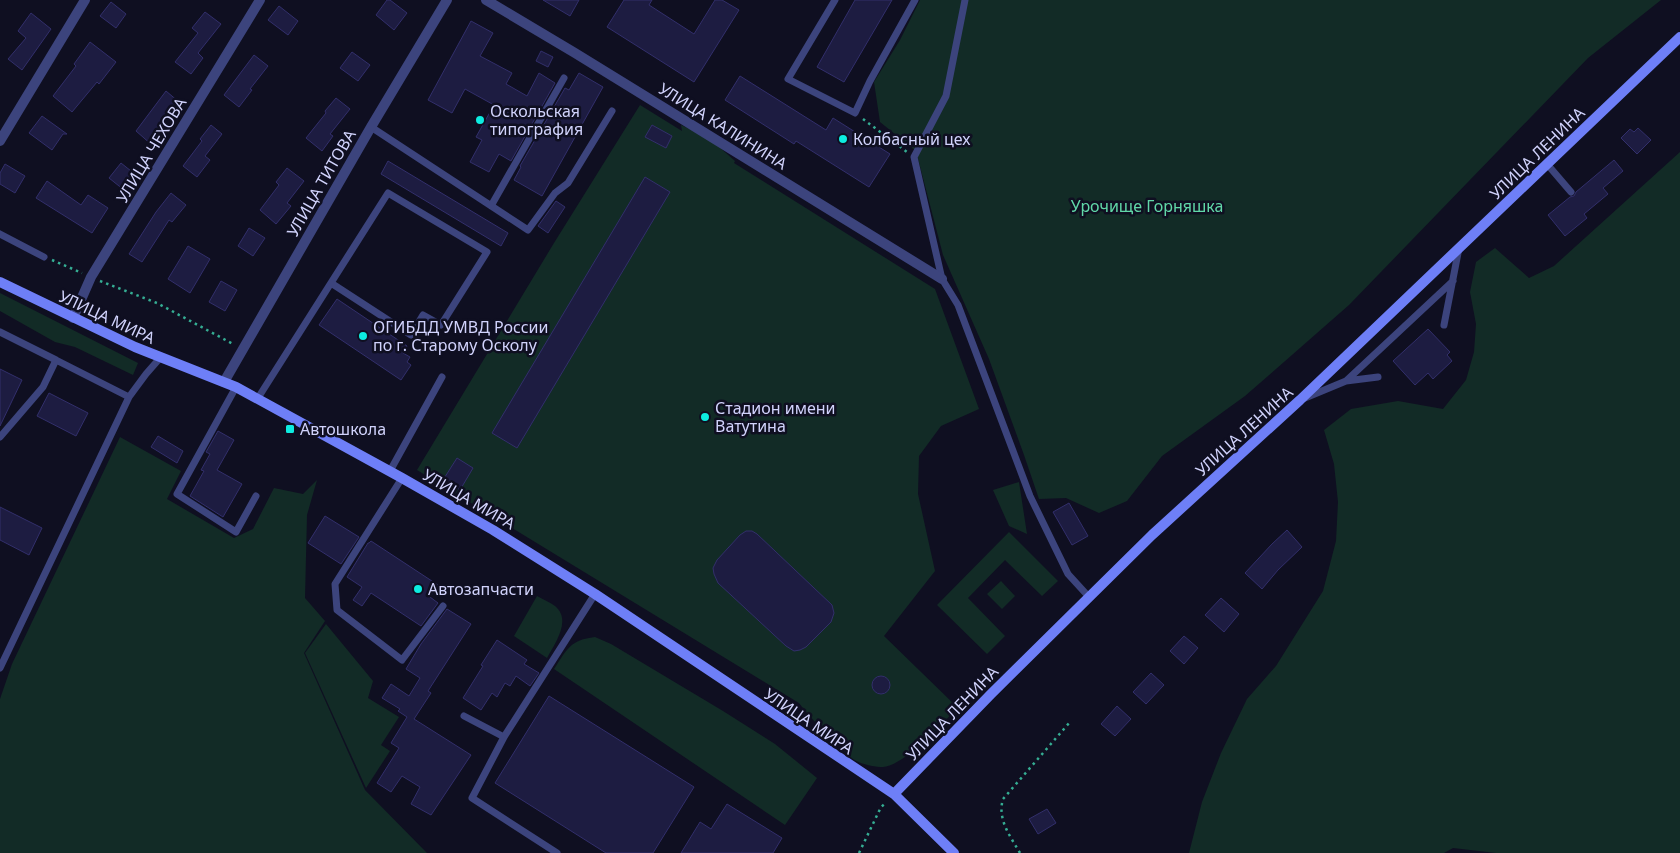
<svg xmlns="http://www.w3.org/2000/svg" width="1680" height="853" viewBox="0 0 1680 853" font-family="'Noto Sans',sans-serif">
<rect width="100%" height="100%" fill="#0f0f21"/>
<!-- green -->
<path fill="#122b26" d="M920,0H1661L1588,58L1349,305L1245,396L1162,456L1127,501L1099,513L1066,498L1039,499L1024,455L989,359L943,255L916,151L880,122L874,82L900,40Z
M640,105L682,131L681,125L709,138L735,161L734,163L935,289L979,409L941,426L919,456L918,494L935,571L884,636L957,707C944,724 903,766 883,767C874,767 860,764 853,759C847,755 842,748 836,743C823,730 810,718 799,703L417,470L554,243Z
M1680,152V853H1496L1453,848L1444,853H1189L1202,802L1221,753L1247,699L1276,666L1323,591L1336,541L1338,502L1334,464L1324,430L1351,409L1398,401L1443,409L1466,380L1474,352L1476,324L1470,292L1476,262L1495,248L1529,278L1554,266Z
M0,293L138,363L133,375L75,347L55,342L0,311Z
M120,437L181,471L167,499L234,538L253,529L274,488L303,494L317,480L307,515L305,598L325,621L304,653L365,790L427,853H0V699L12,664Z
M1019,482L1027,534L1009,526L993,490Z
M1009,532L1058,581L1042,596L1005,560L968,598L1005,636L987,654L937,605Z
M1001,581L1015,596L1002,609L987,594Z
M537,596C542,599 550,602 555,606C572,620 555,643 547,658L514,636Z
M326,624L373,681L368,698L399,717L381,745L390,751L366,788L305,653Z
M595,637L611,644L723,711L775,744L817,778L785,825L554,669C567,649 570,640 595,637Z"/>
<!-- building -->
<path fill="#1d1c41" stroke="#322f6b" d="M387,0H390L407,13L394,30L376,15Z
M543,0H579L570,16Z
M624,0H652L649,5L694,34L715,0H722L739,10L694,82L607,27Z
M855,0H892L844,82L817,67Z
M111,2L126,14L116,28L100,16Z
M279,6L298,21L288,35L268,20Z
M205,12L221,24L198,53L203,58L191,74L175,62L198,33L192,28Z
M31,13L51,29L22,70L8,59L26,38L18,31Z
M471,21L493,33L480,56L512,73L506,84L527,96L539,73L555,83L511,161L499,154L489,172L470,162L482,140L476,137L494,105L465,89L452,113L428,100Z
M90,42L116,62L99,84L97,82L72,112L53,96L76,66L74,64Z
M541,51L553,57L548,67L536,61Z
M352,52L370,65L358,81L340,68Z
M254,55L268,66L250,89L252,90L239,107L224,95Z
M579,73L603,87L542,196L514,180L521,167L520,166L565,88L569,90Z
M740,76L826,130L833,118L890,154L869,187L796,141L794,144L725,100Z
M166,91L179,102L159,129L163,132L152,145L136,131Z
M336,98L350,109L330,134L333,136L322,151L306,138L326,113L325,111Z
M42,116L67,134H63L52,150L29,133Z
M211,125L222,134L205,156L210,160L197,177L183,166L202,141L200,139Z
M652,125L672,136L666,148L645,137Z
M1638,128L1651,140L1637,154L1621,138L1630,129L1634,132Z
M1614,160L1623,171L1603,188L1608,194L1584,214L1587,218L1565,236L1548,215L1570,197L1574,196L1576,192Z
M388,161L508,233L501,246L381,174Z
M121,163L136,175L124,190L109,178Z
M5,164L25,176L15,193L0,184V173Z
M287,168L304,181L287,203L291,206L276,224L260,210L279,185L276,182Z
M645,177L670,192L517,448L492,433Z
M47,181L81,205L88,195L108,208L92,233L36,198Z
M171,193L186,205L172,222L169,220L142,262L129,254L156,212Z
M556,201L565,207L548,233L538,226Z
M249,228L265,238L253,256L238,246Z
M188,246L210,259L190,293L168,279Z
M221,281L237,290L225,311L209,302Z
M337,299L407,346L403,353L410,357L407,362L411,365L401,380L319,325Z
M1428,329L1450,352L1447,355L1452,361L1433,379L1428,373L1415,385L1393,361Z
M0,369L22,380L0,426Z
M49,393L88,413L76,436L37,416Z
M218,431L234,440L217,470L242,484L223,517L190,496L204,471L201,470L210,454L206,452Z
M158,436L183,451L177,463L151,447Z
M457,458L473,468L460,490L443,480Z
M1069,503L1088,536L1072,545L1053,512Z
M0,507L42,528L29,555L0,540Z
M325,516L359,537L341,564L308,543Z
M1287,530L1302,547L1278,570L1262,589L1245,573L1272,544Z
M746,531H752L757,534L832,605L834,613L831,622L806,647L800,650L794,651L786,646L718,583L714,574L713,568L717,560L740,535Z
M371,541L438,585L430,597L438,603L421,626L371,593L362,606L353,600L362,587L347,577L368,543H369Z
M1221,598L1239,614L1224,632L1205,615Z
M447,609L471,624L428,691L431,693L414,719L471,755L431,815L411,804L420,787L402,776L391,792L377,783L399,748L391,743L407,717L398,711L400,709L382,698L391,684L409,696L420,678L406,669L421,644Z
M1184,636L1198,648L1184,664L1170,651Z
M497,640L527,660L524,664L539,673L530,686L516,676L510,686L505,683L497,697L492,693L481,710L463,698L483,666L481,665Z
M1151,673L1164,685L1146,704L1133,692Z
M872 685a9 9 0 1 1 18 0a9 9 0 1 1-18 0Z
M549,696L694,787L653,853H606L495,783Z
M1117,706L1131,719L1115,736L1101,724Z
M727,804L782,838L773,853H681L700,822L711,829Z
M1047,809L1056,823L1038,834L1029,819Z"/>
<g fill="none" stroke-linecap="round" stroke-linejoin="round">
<!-- path -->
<path stroke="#35ad93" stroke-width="2.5" stroke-dasharray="2.5 4" stroke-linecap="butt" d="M863,119L907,152
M52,260L82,273
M100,281L157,303L233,344
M859,853L881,807L886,803
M1020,853C1010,836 997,819 1003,799L1070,722"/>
<!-- service -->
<path stroke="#3c447d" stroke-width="7" d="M835,0L788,79L855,113L870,81L915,0
M965,0L946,96L914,157L942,279L958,305L1030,496L1068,574L1089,597
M371,127L528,230L555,193L568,183L612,111
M1547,164L1571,192
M491,206L564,78
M0,234L44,257
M1444,325L1459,248
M0,332L56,360
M1346,381L1453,281
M236,387L177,494L236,532L256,496
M258,398L388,193L487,252L441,325L423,315L411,335L331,283
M1305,398L1346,381L1378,377
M0,437L43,387L56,360L129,397
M390,471L442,377
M402,478L335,584L337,610L402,660L443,606
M0,668L129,397L146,374L160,358
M464,716L504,737
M557,853L472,798L504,737L595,594"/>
<!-- minor -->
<path stroke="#3c447d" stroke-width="10" d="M486,0L575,53L942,279
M0,141L85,0
M73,318L91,277L260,0
M224,382L371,127L447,0"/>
<!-- secondary -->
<path stroke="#6e7ff7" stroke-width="10" d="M0,282L135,347L236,387L402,478L493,530L595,594L894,794L954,853
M894,794L991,694L1152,535L1300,400L1680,37"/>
</g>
<!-- markers -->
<g fill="#0dece0" stroke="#0f0f21" stroke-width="2">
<circle cx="480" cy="120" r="5"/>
<circle cx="843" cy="139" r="5"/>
<circle cx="363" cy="336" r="5"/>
<circle cx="705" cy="417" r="5"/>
<rect x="285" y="424" width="10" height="10" rx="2.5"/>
<circle cx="418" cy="589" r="5"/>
</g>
<g text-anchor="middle" stroke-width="5" stroke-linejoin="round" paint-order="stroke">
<!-- poi labels -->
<g font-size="16" fill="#d1d3fc" stroke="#0f0f21" text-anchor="start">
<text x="490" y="117">Оскольская<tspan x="490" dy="18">типография</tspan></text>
<text x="853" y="145">Колбасный цех</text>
<text x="373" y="333">ОГИБДД УМВД России<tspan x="373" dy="18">по г. Старому Осколу</tspan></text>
<text x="715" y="414">Стадион имени<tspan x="715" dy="18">Ватутина</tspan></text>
<text x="300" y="435">Автошкола</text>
<text x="428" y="595">Автозапчасти</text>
</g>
<!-- street labels -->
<g font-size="16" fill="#d1d3fc" stroke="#0f0f21">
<text transform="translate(723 126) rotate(32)" y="6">УЛИЦА КАЛИНИНА</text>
<text transform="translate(151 150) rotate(-59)" y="6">УЛИЦА ЧЕХОВА</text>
<text transform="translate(1537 153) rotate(-44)" y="6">УЛИЦА ЛЕНИНА</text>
<text transform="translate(321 183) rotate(-60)" y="6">УЛИЦА ТИТОВА</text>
<text transform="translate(107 317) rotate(25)" y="6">УЛИЦА МИРА</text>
<text transform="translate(1244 431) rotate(-42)" y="6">УЛИЦА ЛЕНИНА</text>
<text transform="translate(469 499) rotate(30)" y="6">УЛИЦА МИРА</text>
<text transform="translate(952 713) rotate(-46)" y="6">УЛИЦА ЛЕНИНА</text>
<text transform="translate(809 721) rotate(34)" y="6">УЛИЦА МИРА</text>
</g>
<!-- park labels -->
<g font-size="16" fill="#61d8a8" stroke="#0f0f21">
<text x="1147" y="212">Урочище Горняшка</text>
</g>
</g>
</svg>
